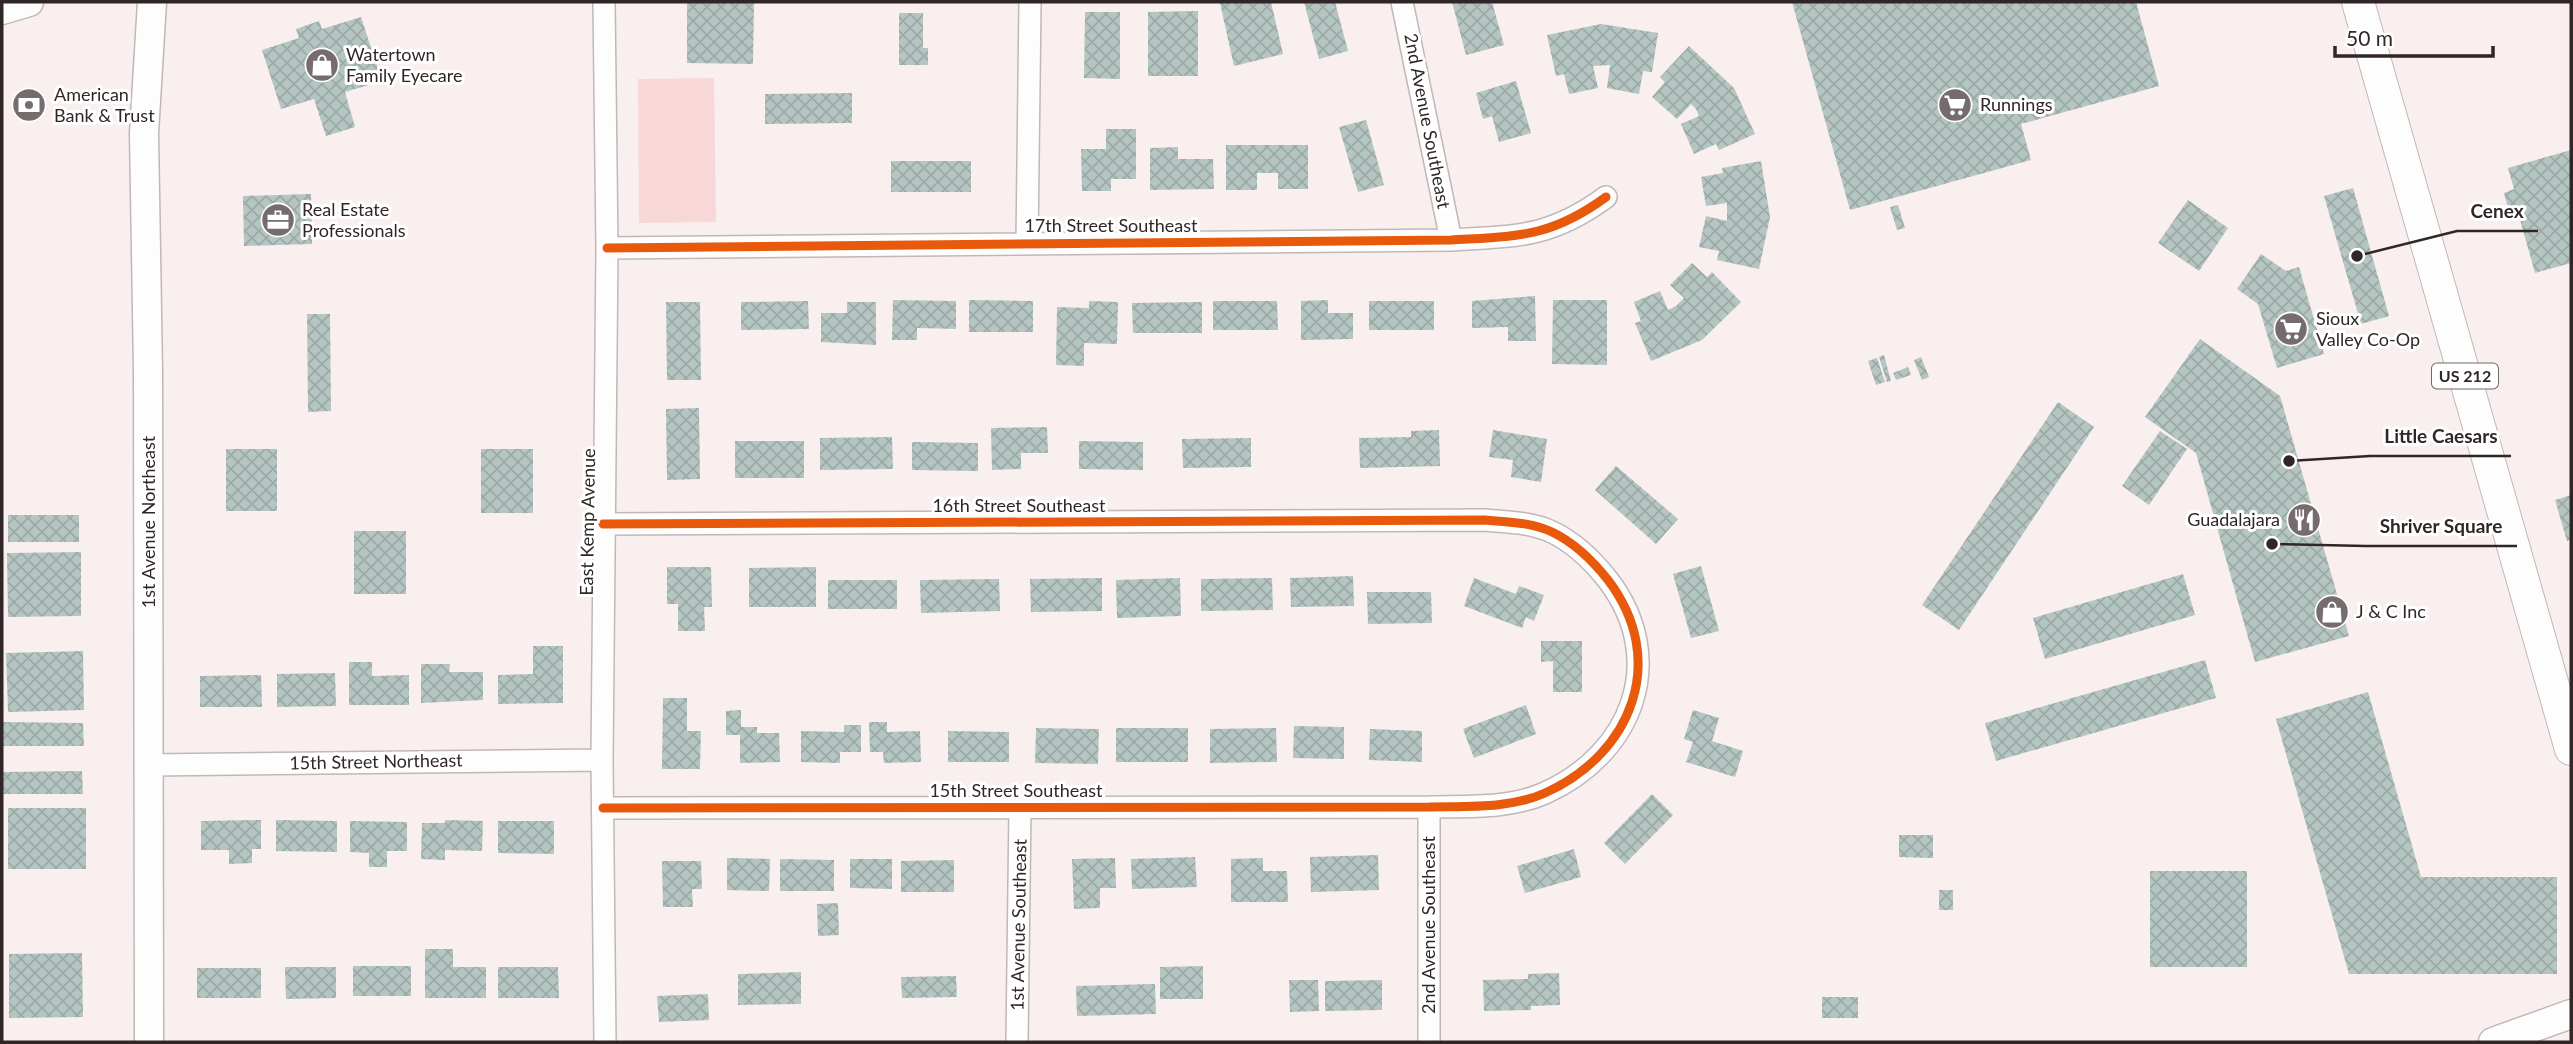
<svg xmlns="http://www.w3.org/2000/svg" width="2573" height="1044" viewBox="0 0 2573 1044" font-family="Lato,sans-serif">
<defs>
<pattern id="building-cross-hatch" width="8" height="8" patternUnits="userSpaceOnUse" patternTransform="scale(1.75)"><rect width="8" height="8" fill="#b5c6c2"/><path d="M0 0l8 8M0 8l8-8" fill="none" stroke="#9caaa7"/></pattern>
</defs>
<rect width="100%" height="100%" fill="#faefef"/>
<!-- green -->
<path fill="#f8d7d8" d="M714,78L716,222L639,223L638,79Z"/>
<!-- building -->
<path fill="url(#building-cross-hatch)" d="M687,2H754L753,64L687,63Z
M1271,2L1283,54L1234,66L1220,3Z
M1304,2H1335L1348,51L1319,59Z
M1452,2H1492L1504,45L1466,55Z
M1792,2H2136L2159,86L2021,124L2031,160L1850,210Z
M1198,11V76H1148V12Z
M1085,12H1120V79L1084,78Z
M899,13H923V48H928V65H899Z
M361,17L382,81L345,92L355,127L326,136L314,99L281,109L262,50L299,38L296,29L319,21L322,29Z
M1601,24L1658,33L1652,72L1643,71L1639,94L1607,88L1610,65L1593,66L1598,88L1569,94L1564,74L1556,76L1547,35Z
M1689,46L1734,88L1755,134L1719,150L1716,144L1694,154L1681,124L1699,116L1696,109L1691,104L1677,119L1652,97L1665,82L1660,77Z
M1516,81L1531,133L1499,142L1492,116L1483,119L1476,93Z
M852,93V123L765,124V94Z
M1366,120L1384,185L1358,192L1339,127Z
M1106,129H1136V179H1111V191H1082L1081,149H1106Z
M1226,145H1308V189H1278V173H1257V190H1226Z
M1178,147V159H1213L1214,189L1150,190V148Z
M2571,150V263L2535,273L2517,209L2509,212L2504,193L2514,189L2508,168Z
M891,161H971V192H891Z
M1761,161L1770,217L1759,269L1717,260L1719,251L1699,247L1706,216L1727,221V203L1706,206L1701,177L1723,173L1722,168Z
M2353,188L2389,316L2361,324L2324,196Z
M311,194L312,244L244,246L243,196Z
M2188,200L2228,228L2199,271L2158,243Z
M1898,205L1905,228L1897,230L1890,207Z
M2261,254L2286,271L2299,267L2324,354L2277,368L2258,304L2237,289Z
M1692,263L1707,277L1712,272L1741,302L1702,340L1651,361L1635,323L1641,321L1634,302L1660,291L1668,310L1676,306L1684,298L1670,285Z
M1535,296L1536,341H1508V327L1472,328V301Z
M893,300L956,301V329L917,328V340H892Z
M969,300L1033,301V332H969Z
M1328,300V313H1353V339L1301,340V301Z
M1553,300H1607V365L1552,364Z
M808,301L809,329L741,330V302Z
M1089,301L1118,302L1117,344L1084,343V366L1056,365L1057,307L1089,308Z
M1213,301H1277L1278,330H1213Z
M1369,301H1434V330H1369Z
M666,302H700L701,380H667Z
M847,302H876V345L821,342V313H847Z
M1202,302V333H1133L1132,303Z
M307,314H330L331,411L308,412Z
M2200,339L2280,396L2349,636L2255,662L2196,453L2145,417Z
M1884,355L1891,381L1887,382L1879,357Z
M1921,357L1929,377L1922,380L1914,360Z
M1877,358L1885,382L1876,385L1868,361Z
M1908,367L1911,375L1896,380L1893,373Z
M2058,402L2094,427L1959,630L1922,605Z
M699,408L700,479L667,480L666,409Z
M1047,427L1048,453H1021V469L992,470L991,428Z
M1439,430L1440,466L1360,468L1359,438L1411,437V431Z
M1493,430L1547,439L1541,482L1511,477L1513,460L1489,457Z
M2160,431L2187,449L2149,505L2122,486Z
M892,437L893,469L820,470V438Z
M1251,438V467L1183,468L1182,439Z
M735,441H804V478H735Z
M1079,441L1143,442V470L1079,469Z
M912,442L978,443V471L912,470Z
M226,449H277V511H226Z
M481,449H533V513H481Z
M1616,466L1678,519L1656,544L1595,490Z
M2571,495V539L2567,541L2555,500Z
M8,515H79V542H8Z
M354,531H406V594H354Z
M81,552V616L8,617L7,553Z
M1701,566L1719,631L1691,638L1673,574Z
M667,567H711L712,607H704L705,631H678V604H667Z
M816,567V607H749V568Z
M2183,574L2195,615L2045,659L2033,618Z
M1353,576L1354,606L1291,607L1290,578Z
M1102,578V611L1031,612L1030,579Z
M1180,578L1181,616L1117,618L1116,580Z
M1272,578L1273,610L1201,611V579Z
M1474,578L1516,594L1519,586L1544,595L1534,621L1526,617L1522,628L1464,606Z
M999,579L1000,611L921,613L920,580Z
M828,580H897V609H828Z
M1367,592H1431L1432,623L1368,624Z
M1541,641H1582V692H1553V661L1541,662Z
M533,646H563V703L498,704V675L533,674Z
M83,651L84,710L8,712L6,653Z
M2205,660L2216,698L1996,761L1985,723Z
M349,662H372V676L409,675V705H349Z
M421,664H450L449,672H483V700L421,703Z
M335,673L336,706L277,707V674Z
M261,675L262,707H200V676Z
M2368,692L2421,877H2557V974H2349L2276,719Z
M663,698H687V731H701L700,769H662Z
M1526,705L1536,734L1474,758L1463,729Z
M741,710V727H757V733H779L780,762L740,763V735H726V711Z
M1693,710L1719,718L1712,741L1743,751L1735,777L1686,762L1693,742L1684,739Z
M2,722L83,723L84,746H2Z
M869,722H887V732L920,731L921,762L884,763L883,752H870Z
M844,725H861V752H840V763L801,762V731L844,732Z
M1294,726L1344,727V759L1293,758Z
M1036,728L1099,729L1098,764L1035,763Z
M1116,728H1188V762H1116Z
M1276,728L1277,762L1210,763V729Z
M1370,729L1422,731V762L1369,760Z
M948,731L1009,732V762H948Z
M82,771L83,794H2V772Z
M1652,794L1673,815L1625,864L1604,843Z
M8,808H86V869H8Z
M261,820V849H252V863L229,864V850H201V821Z
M276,820L337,821V852L276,851Z
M445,820L483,821L482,851L445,850V860L421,859L422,823H445Z
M350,821L407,822V851H387V867H369V853L350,852Z
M498,821H554V854L498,853Z
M1899,835H1933V858L1899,857Z
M1574,849L1581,877L1525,893L1517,866Z
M1378,855L1379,890L1311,892L1310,857Z
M1195,857L1197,887L1132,889L1131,859Z
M727,858L770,859L769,891L727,890Z
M1115,858L1116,888H1100V908L1074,909L1072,859Z
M1263,858V871H1287L1288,902H1231V859Z
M780,859L834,860V891H780Z
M850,859H892V889L850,888Z
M954,860V892H901V861Z
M662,861H701L702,889H692L693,907H663Z
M2150,871H2247V967H2150Z
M1939,890H1953V910H1939Z
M838,903L839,935L818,936L817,904Z
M425,949H453V967H486V998H425Z
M82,953L83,1017L9,1018V954Z
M353,966H411V996H353Z
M1203,966V999H1160V967Z
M285,967H336V998L286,999Z
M498,967H558L559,998H498Z
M197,968H261V998H197Z
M801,972V1004L738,1005V974Z
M1559,973L1560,1005L1531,1006V1010L1484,1011L1483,980L1528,979V974Z
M956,976L957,997L902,998L901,977Z
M1289,980H1318L1319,1011L1290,1012Z
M1382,980V1010L1325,1011V981Z
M1155,984L1156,1014L1077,1016L1076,986Z
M708,994L709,1020L659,1022L657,996Z
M1822,997H1858V1018H1822Z"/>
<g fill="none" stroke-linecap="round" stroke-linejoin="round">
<!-- street casing -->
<g stroke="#c1b7b7" stroke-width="24">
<path id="street" d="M604,2L607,248L602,760L605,1042
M1402,2L1451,240
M1027,243L1030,2
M607,248L1451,240C1517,236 1550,238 1606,197
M150,765L602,760
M603,808L1429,807C1466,806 1510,809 1545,793C1632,754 1669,660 1608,580C1593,561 1575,543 1552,532C1531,522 1507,522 1485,520L603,524
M1017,1042L1020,807
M1429,1042V807"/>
</g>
<!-- secondary casing -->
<g stroke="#c1b7b7" stroke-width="31">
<path id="secondary" d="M2,10L29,2
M149,1042L148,371L144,133L152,2
M2493,1042L2571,1014"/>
</g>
<!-- primary casing -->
<g stroke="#c1b7b7" stroke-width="34">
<path id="primary" d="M2358,2L2571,749"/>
</g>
<!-- street -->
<use href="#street" stroke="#fefdfd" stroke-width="21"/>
<!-- secondary -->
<use href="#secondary" stroke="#fefdfd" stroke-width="28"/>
<!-- primary -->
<use href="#primary" stroke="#fefdfd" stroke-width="32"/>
<!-- cycleway casing -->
<g stroke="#fff" stroke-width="13">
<path id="cycleway" d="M607,248L1451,240C1517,236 1550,238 1606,197
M603,808L1429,807C1466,806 1510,809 1545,793C1632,754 1669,660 1608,580C1593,561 1575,543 1552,532C1531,522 1507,522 1485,520L603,524"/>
</g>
<!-- cycleway -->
<use href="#cycleway" stroke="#e8590c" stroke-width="9"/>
</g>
<!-- icons -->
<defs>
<g id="shop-disc" transform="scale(1.75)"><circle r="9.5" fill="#776c6d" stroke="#fff"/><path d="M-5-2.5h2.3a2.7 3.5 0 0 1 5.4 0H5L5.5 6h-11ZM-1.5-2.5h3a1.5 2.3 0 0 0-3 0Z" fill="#fff"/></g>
<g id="bank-disc" transform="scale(1.75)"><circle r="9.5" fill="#776c6d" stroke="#fff"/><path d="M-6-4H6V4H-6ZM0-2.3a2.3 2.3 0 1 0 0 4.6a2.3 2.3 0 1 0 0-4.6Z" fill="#fff"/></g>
<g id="supermarket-disc" transform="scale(1.75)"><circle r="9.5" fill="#776c6d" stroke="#fff"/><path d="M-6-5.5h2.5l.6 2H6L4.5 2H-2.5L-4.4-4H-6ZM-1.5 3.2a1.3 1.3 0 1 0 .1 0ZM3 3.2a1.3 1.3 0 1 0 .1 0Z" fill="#fff"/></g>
<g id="office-disc" transform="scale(1.75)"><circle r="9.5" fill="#776c6d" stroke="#fff"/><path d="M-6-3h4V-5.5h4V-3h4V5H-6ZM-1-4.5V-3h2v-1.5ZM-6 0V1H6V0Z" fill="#fff"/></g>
<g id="restaurant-disc" transform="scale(1.75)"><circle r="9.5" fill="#776c6d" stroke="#fff"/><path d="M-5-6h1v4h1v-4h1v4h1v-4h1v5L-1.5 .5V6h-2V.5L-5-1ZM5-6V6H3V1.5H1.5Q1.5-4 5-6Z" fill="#fff"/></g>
</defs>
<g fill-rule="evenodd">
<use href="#shop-disc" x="322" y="65"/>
<use href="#bank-disc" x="29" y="105"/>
<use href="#supermarket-disc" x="1955" y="105"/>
<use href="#office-disc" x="278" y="220"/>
<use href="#supermarket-disc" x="2291" y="329"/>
<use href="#restaurant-disc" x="2304" y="520"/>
<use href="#shop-disc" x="2332" y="612"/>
</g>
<g text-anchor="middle" stroke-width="6" stroke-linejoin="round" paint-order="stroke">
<!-- shield labels -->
<rect fill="#fff" stroke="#6f6768" stroke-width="2" x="2432" y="363.5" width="66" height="25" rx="5"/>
<g font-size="16" font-weight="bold" fill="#312627">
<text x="2465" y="382">US 212</text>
</g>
<!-- poi labels -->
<g font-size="18" fill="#312627" stroke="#fff" text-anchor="start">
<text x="346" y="61">Watertown<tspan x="346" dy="21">Family Eyecare</tspan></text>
<text x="54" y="101">American<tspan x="54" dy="21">Bank &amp; Trust</tspan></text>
<text x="1980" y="111">Runnings</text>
<text x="302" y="216">Real Estate<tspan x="302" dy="21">Professionals</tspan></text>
<text x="2316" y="325">Sioux<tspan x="2316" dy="21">Valley Co-Op</tspan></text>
<text x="2280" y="526" text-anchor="end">Guadalajara</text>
<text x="2356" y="618">J &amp; C Inc</text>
</g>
<!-- street labels -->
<g font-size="18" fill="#312627" stroke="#fff">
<text transform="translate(1427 121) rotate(79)" y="6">2nd Avenue Southeast</text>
<text x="1111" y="232">17th Street Southeast</text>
<text x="1019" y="512">16th Street Southeast</text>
<text transform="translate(149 522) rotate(-90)" y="6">1st Avenue Northeast</text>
<text transform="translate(588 522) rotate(-89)" y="6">East Kemp Avenue</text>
<text transform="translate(376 762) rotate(-1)" y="6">15th Street Northeast</text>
<text x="1016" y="797">15th Street Southeast</text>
<text transform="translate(1019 925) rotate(-89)" y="6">1st Avenue Southeast</text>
<text transform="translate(1429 925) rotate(-90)" y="6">2nd Avenue Southeast</text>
</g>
</g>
<!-- callouts -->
<path fill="none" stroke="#312627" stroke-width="2.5" d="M2357 256L2457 231H2538M2289 461L2370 456H2511M2272 544L2366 546H2517"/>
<g fill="#312627" stroke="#fff" stroke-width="2.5">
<circle cx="2357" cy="256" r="7"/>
<circle cx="2289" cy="461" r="7"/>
<circle cx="2272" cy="544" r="7"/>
</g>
<g font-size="19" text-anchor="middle" font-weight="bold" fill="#312627" stroke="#fff" stroke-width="6" stroke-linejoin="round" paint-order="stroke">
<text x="2497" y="218">Cenex</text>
<text x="2441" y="443">Little Caesars</text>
<text x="2441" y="533">Shriver Square</text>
</g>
<!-- border -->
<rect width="2573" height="1044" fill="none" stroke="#312627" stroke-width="7"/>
<!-- scale -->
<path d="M2335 46v10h158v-10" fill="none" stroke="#312627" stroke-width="3.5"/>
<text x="2346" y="46" font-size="21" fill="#312627" stroke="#ffffff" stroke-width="5" paint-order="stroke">50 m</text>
</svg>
